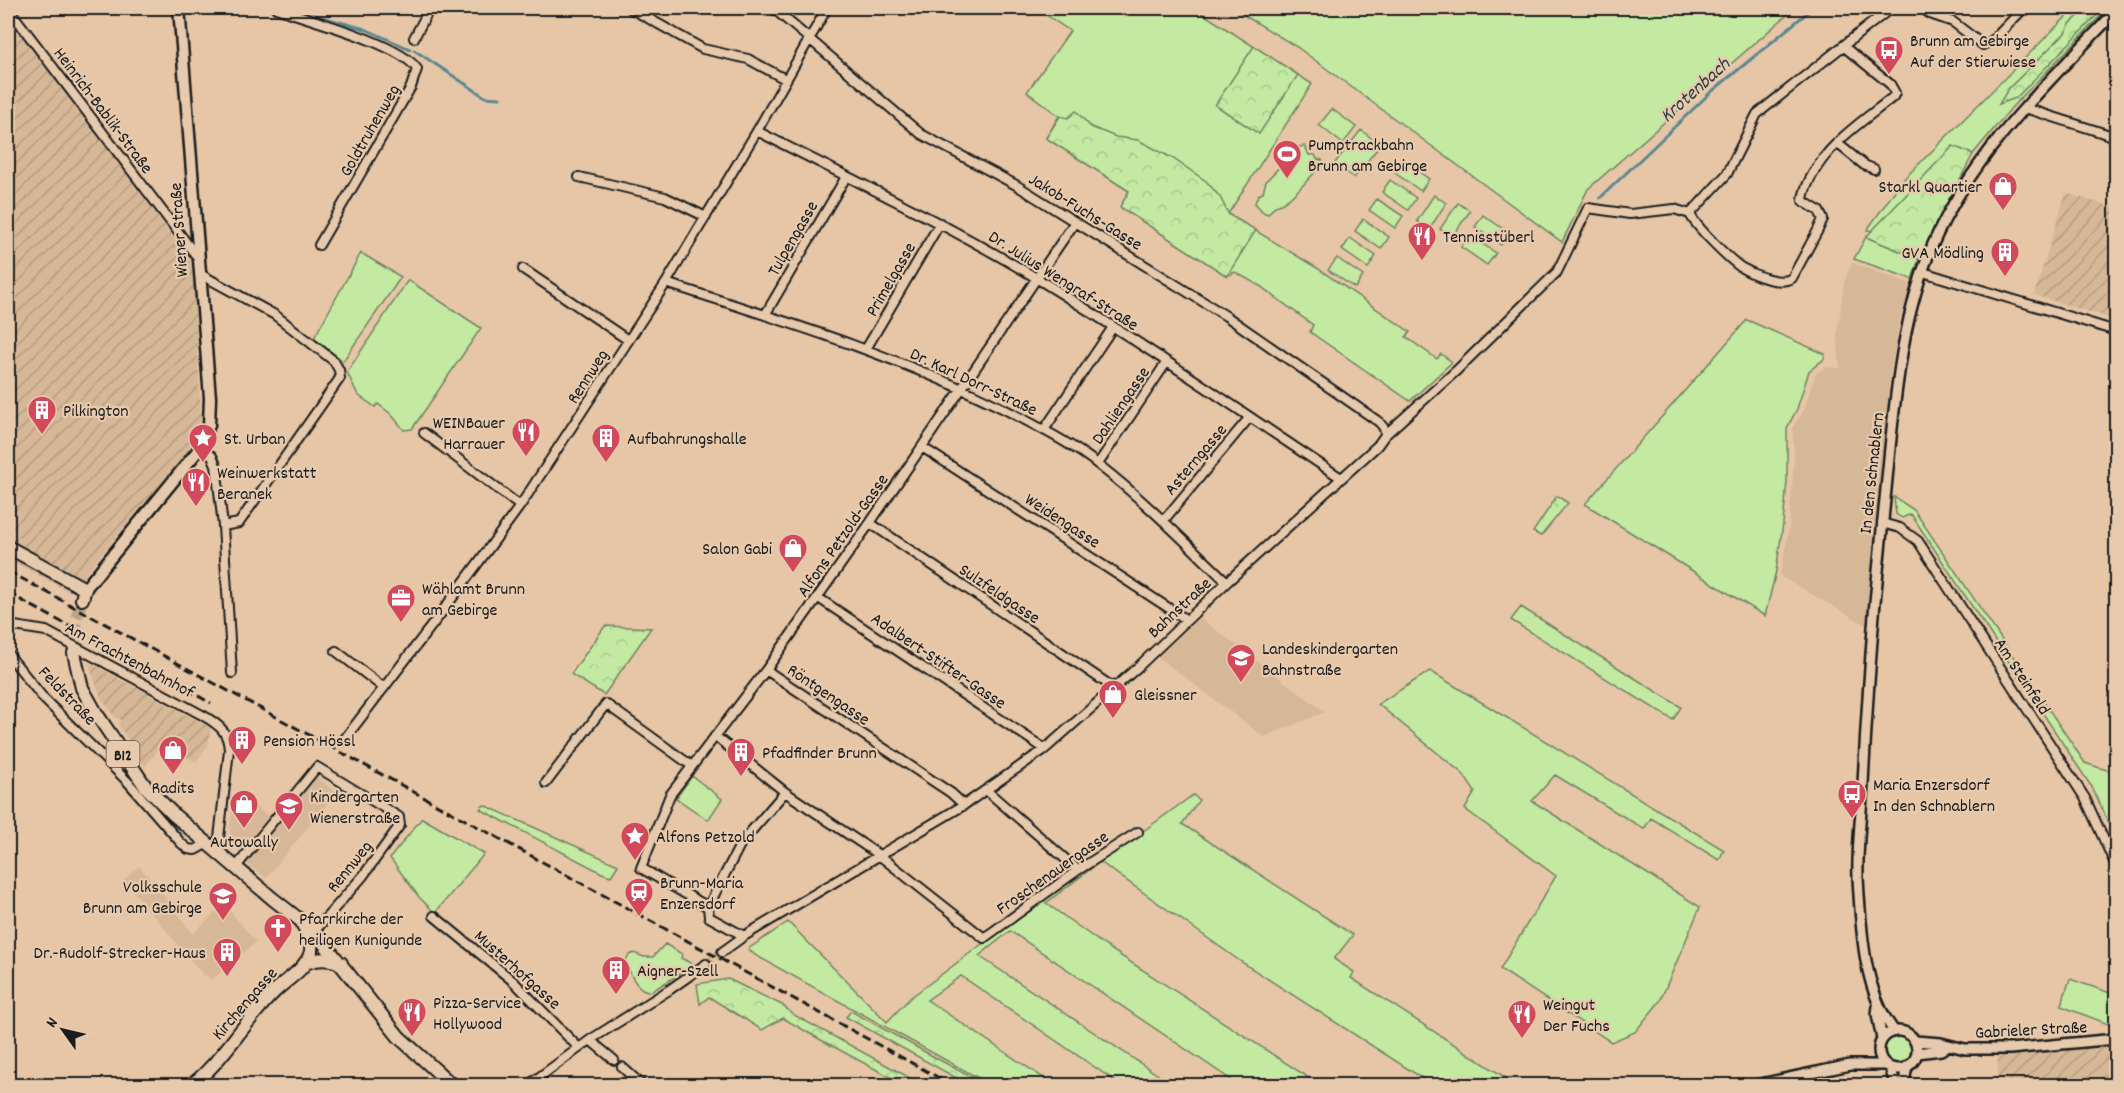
<svg xmlns="http://www.w3.org/2000/svg" width="2124" height="1093" viewBox="0 0 2124 1093" font-family="Dekko,sans-serif">
<defs>
<pattern id="industrial-furrows" width="10" height="10" patternUnits="userSpaceOnUse" patternTransform="scale(1.5)"><rect width="10" height="10" fill="#d6b797"/><path d="M-1 1l2-2M0 10L10 0M9 11l2-2" fill="none" stroke="#b79d82"/></pattern>
<pattern id="forest-crowns" width="20" height="18" patternUnits="userSpaceOnUse" patternTransform="scale(1.5)"><rect width="20" height="18" fill="#c3e9a3"/><path d="M2 6a3 3 0 1 1 6 0M12 15a3 3 0 1 1 6 0" fill="none" stroke="#a7c78c"/></pattern>
</defs>
<rect width="100%" height="100%" fill="#e6c6a6"/>
<filter id="ink" filterUnits="userSpaceOnUse"><feTurbulence type="fractalNoise" baseFrequency=".0167" numOctaves="2"/><feDisplacementMap in="SourceGraphic" scale="12" xChannelSelector="R" yChannelSelector="G"/><feConvolveMatrix kernelMatrix="1 2 1 2 8 2 1 2 1" color-interpolation-filters="sRGB"/></filter>
<g filter="url(#ink)">
<!-- built -->
<path fill="#d6b797" d="M1852,263L1911,284L1900,318L1890,377L1866,625L1780,576L1789,529L1794,459L1793,427L1804,410L1815,374L1827,367L1840,368L1837,336L1844,282Z
M1200,618L1325,712L1264,737L1158,657Z
M317,777L336,793L266,878L246,863L265,839L267,840Z
M240,795L268,816L241,851L229,842L232,806Z
M139,866L160,890L193,934L224,904L256,942L211,980L206,975L204,976L124,880Z"/>
<!-- industrial -->
<path fill="url(#industrial-furrows)" d="M8,8H14L193,266L201,419L190,449L70,592L8,559Z
M2066,193L2116,208V320L2034,295Z
M88,662L211,728L208,745L196,762L163,743L145,767L118,724L121,720L115,717L102,700Z
M2116,1044V1085L1997,1086L1998,1054Z"/>
<!-- green -->
<path fill="#c3e9a3" stroke="#708260" stroke-width="1.5" d="M1044,8H1194L1312,84L1228,214L1317,268L1410,332L1406,337L1437,359L1441,354L1452,362L1410,401L1310,332L1313,325L1260,286L1235,272L1227,276L1120,207L1129,191L1046,138L1059,116L1027,92L1070,31L1042,12Z
M1232,8H1795L1588,189L1562,242L1297,47Z
M2075,8H2108L2012,107L1973,154L1898,234L1867,230L1902,181Z
M1332,109L1356,127L1343,144L1319,125Z
M1361,130L1380,145L1354,178L1335,163Z
M1305,146L1309,155H1315L1317,159L1322,160L1323,163C1313,174 1288,205 1275,206L1268,214L1263,212L1255,203L1258,195L1263,193L1266,181L1299,147Z
M1403,161L1429,179L1421,191L1395,173Z
M1390,180L1416,198L1408,210L1382,192Z
M1434,195L1446,203L1429,230L1417,221Z
M1377,199L1403,216L1395,228L1369,210Z
M1458,203L1470,211L1452,237L1440,229Z
M1483,215L1509,233L1501,245L1475,227Z
M1363,219L1389,237L1381,249L1355,231Z
M1469,235L1496,253L1487,265L1461,247Z
M1866,237L1919,259L1912,279L1854,259Z
M1350,238L1376,256L1368,268L1342,250Z
M361,253L401,277L343,361L314,338Z
M1337,258L1363,276L1355,288L1328,270Z
M408,280L481,328L412,429L404,430L391,414L378,404L375,407L358,395L347,372Z
M1747,320L1825,354L1824,359L1809,371L1797,409L1787,428V482L1783,524L1776,571L1765,616L1585,504Z
M1894,497L1914,510L2085,763L2116,773V839L2091,786L1911,514L1902,518L1896,514Z
M1521,607L1681,707L1673,720L1511,620Z
M1430,671L1724,850L1719,860L1651,818L1644,829L1555,775L1532,801L1700,907L1660,1001L1635,1032L1611,1042L1500,969L1556,876L1465,809L1475,792L1463,774L1378,704Z
M692,776L722,799L708,820L676,798Z
M1193,795L1199,800L1182,824L1353,935L1334,959L1354,972L1351,978L1517,1085H1433L1240,961L1100,862L1046,903L1104,945L1320,1085H1239L1010,931L979,956L1173,1085H1121L961,976L927,1000L1054,1085H991L755,955L748,949L788,922L887,1022L910,998L1081,870L1142,832Z
M484,805L618,865L611,876L602,873L480,809Z
M422,818L484,854L435,913L419,897L390,858Z
M665,944L682,954L681,958L694,965L652,991C637,993 630,973 625,961L629,955L634,953L644,957H653Z
M2070,979L2116,995V1027L2061,1006Z
M1884 1050a14 14 0 1 1 28 0a14 14 0 1 1-28 0Z"/>
<!-- forest -->
<path fill="url(#forest-crowns)" stroke="#708260" stroke-width="1.5" d="M2087,8H2104L2016,98L1999,104L2008,89L2065,33L2070,24Z
M1254,46L1298,75L1259,134L1215,105Z
M1076,111L1091,127L1116,137L1138,140L1172,158L1206,181L1220,197L1229,215L1256,230L1227,276L1120,207L1129,191L1046,138L1060,116L1068,118Z
M1953,146L1973,154L1919,259L1866,237Z
M1557,496L1568,503L1541,536L1533,532Z
M605,626L651,628L604,695L571,674Z
M728,979L782,1005L794,1015L923,1085H905L821,1040L783,1018L762,1030L709,997L700,1004L697,984Z
M851,1011L985,1085H969L846,1017Z"/>
<g fill="none" stroke-linecap="round" stroke-linejoin="round">
<!-- stream -->
<path stroke="#5a8892" stroke-width="3" d="M303,12L365,29L410,49
M414,50L485,97L500,98
M1600,198L1710,93L1813,8"/>
<!-- minor-tunnel -->
<path stroke="#bea48a" stroke-width="8" stroke-dasharray="8 4" stroke-linecap="butt" d="M706,964L722,952"/>
<!-- primary-tunnel -->
<path stroke="#bea48a" stroke-width="12" stroke-dasharray="12 6" stroke-linecap="butt" d="M74,653L76,619L82,599"/>
<!-- minor casing -->
<g stroke="#1c1c1c" stroke-width="12">
<path id="minor" d="M8,8L198,258
M276,8C307,19 401,44 417,69L411,87L319,245
M630,8L703,49L748,59L785,79
M773,8L921,134L1016,185L1226,316L1379,422L1384,428L1385,435
M1922,8L1930,14L1953,22L1983,45L1993,40L2024,8
M414,38L430,8
M2025,108L2116,137
M757,131C851,179 947,224 1038,279C1141,342 1240,411 1341,478
M1837,143L1864,165L1874,169
M579,177L665,197L706,217
M1690,214C1695,226 1731,261 1742,268C1754,275 1780,286 1792,278L1818,230L1823,219L1819,211L1803,201C1803,193 1807,186 1810,179C1828,143 1862,122 1893,97L1895,93L1890,84L1843,46
M1690,214L1727,174L1757,114L1891,8
M523,269L628,340
M1923,272L2116,331
M200,274L275,315L334,361L339,370L340,378L239,523L223,526
M666,283C781,320 897,355 1006,410C1038,427 1071,443 1100,466C1145,501 1185,542 1227,582
M765,315L846,177
M866,349L940,223
M1044,430L1113,327
M424,433L520,506
M922,447L1187,620
M200,448L212,456L216,465L223,526L232,673
M1098,464L1166,363
M1164,520L1249,418
M870,523L1114,688
M1882,523L1900,528L1918,541L2085,798L2116,866
M817,597L1045,749
M8,625L46,631L204,716C219,725 228,731 229,750L219,838L215,850
M336,651L384,688
M8,654L44,699L128,782L181,843L188,849L195,850L208,843
M766,670L951,793L964,805
M715,736L785,792L879,855L984,938L1078,870L1138,832
M343,741L439,616L520,506L666,283L757,131L827,8
M546,783L606,704L692,766
M986,790L1078,870
M236,867L317,767L399,817L400,825L363,876L312,934
M708,907L641,868L670,795L766,670L870,523L1075,222
M708,907L741,843L785,792
M708,907L709,917L744,936
M434,916L513,981L579,1048
M722,952L744,936L964,805L1045,749L1139,666L1227,582L1377,446L1385,435L1457,370L1557,272L1588,208L1630,214L1674,209L1690,214
M590,1040L614,1060
M622,1067L643,1086
M527,1086L590,1040L669,990L706,964"/>
</g>
<!-- tertiary casing -->
<g stroke="#1c1c1c" stroke-width="14">
<path id="tertiary" d="M1878,1006L1877,1014L1882,1039
M1879 1050a19 19 0 1 1 38 0a19 19 0 1 1-38 0Z
M1894,1031C1863,990 1861,928 1858,878C1857,847 1861,815 1863,784C1866,723 1870,663 1875,602C1880,551 1885,500 1890,448C1897,378 1905,309 1933,244C1974,151 2048,83 2116,11
M1915,1041L1941,1043L1965,1049H2010L2116,1039
M1917,1053L1941,1050L1947,1046
M1890,1068L1896,1086
M1751,1086L1850,1065H1886
M1903,1086L1907,1067"/>
</g>
<!-- secondary casing -->
<g stroke="#1c1c1c" stroke-width="15">
<path id="secondary" d="M85,589L200,448L209,425L210,398L179,8"/>
</g>
<!-- primary casing -->
<g stroke="#1c1c1c" stroke-width="16">
<path id="primary" d="M8,547L85,589L82,599
M74,653L82,688L96,713L145,786L174,815L273,899L314,931L399,1037L453,1086
M305,963C319,958 327,958 341,963
M189,1086C199,1081 205,1073 213,1065C235,1041 252,1013 275,991C286,980 304,970 310,955C314,944 308,934 303,925"/>
</g>
<!-- minor -->
<use href="#minor" stroke="#e7caae" stroke-width="8"/>
<!-- tertiary -->
<use href="#tertiary" stroke="#e7caae" stroke-width="9"/>
<!-- secondary -->
<use href="#secondary" stroke="#e7caae" stroke-width="10"/>
<!-- primary -->
<use href="#primary" stroke="#e7caae" stroke-width="12"/>
<!-- rail -->
<path stroke="#1c1c1c" stroke-width="3" stroke-dasharray="9 4.5" stroke-linecap="butt" d="M8,571L954,1086
M8,593L211,703"/>
</g>
</g>
<!-- icons -->
<defs>
<g id="bus-pin" transform="scale(1.5)"><path d="M0 17L-7.5 6A9.5 9.5 0 1 1 7.5 6Z" fill="#d1495b" stroke="#e7caae"/><path d="M-5-6H5V4H4V6H2V4H-2V6H-4V4H-5ZM-3.5-4V0h7V-4ZM-3.5 1.2v1.5H-2V1.2ZM2 1.2v1.5H3.5V1.2Z" fill="#fff"/></g>
<g id="stadium-pin" transform="scale(1.5)"><path d="M0 17L-7.5 6A9.5 9.5 0 1 1 7.5 6Z" fill="#d1495b" stroke="#e7caae"/><path d="M0-5a6.5 5 0 1 0 0 10a6.5 5 0 1 0 0-10ZM-3.5-1.8h7v3.6h-7Z" fill="#fff"/></g>
<g id="shop-pin" transform="scale(1.5)"><path d="M0 17L-7.5 6A9.5 9.5 0 1 1 7.5 6Z" fill="#d1495b" stroke="#e7caae"/><path d="M-5-2.5h2.3a2.7 3.5 0 0 1 5.4 0H5L5.5 6h-11ZM-1.5-2.5h3a1.5 2.3 0 0 0-3 0Z" fill="#fff"/></g>
<g id="restaurant-pin" transform="scale(1.5)"><path d="M0 17L-7.5 6A9.5 9.5 0 1 1 7.5 6Z" fill="#d1495b" stroke="#e7caae"/><path d="M-5-6h1v4h1v-4h1v4h1v-4h1v5L-1.5 .5V6h-2V.5L-5-1ZM5-6V6H3V1.5H1.5Q1.5-4 5-6Z" fill="#fff"/></g>
<g id="building-pin" transform="scale(1.5)"><path d="M0 17L-7.5 6A9.5 9.5 0 1 1 7.5 6Z" fill="#d1495b" stroke="#e7caae"/><path d="M-4-6H4V6H1V3H-1V6H-4ZM-2.5-4.3h1.7v1.8h-1.7ZM.8-4.3h1.7v1.8H.8ZM-2.5-1h1.7V.8h-1.7ZM.8-1h1.7V.8H.8Z" fill="#fff"/></g>
<g id="sight-pin" transform="scale(1.5)"><path d="M0 17L-7.5 6A9.5 9.5 0 1 1 7.5 6Z" fill="#d1495b" stroke="#e7caae"/><path d="M0-6L1.8-2.2L6-1.7L2.9 1.2L3.7 5.4L0 3.3L-3.7 5.4L-2.9 1.2L-6-1.7L-1.8-2.2Z" fill="#fff"/></g>
<g id="office-pin" transform="scale(1.5)"><path d="M0 17L-7.5 6A9.5 9.5 0 1 1 7.5 6Z" fill="#d1495b" stroke="#e7caae"/><path d="M-6-3h4V-5.5h4V-3h4V5H-6ZM-1-4.5V-3h2v-1.5ZM-6 0V1H6V0Z" fill="#fff"/></g>
<g id="school-pin" transform="scale(1.5)"><path d="M0 17L-7.5 6A9.5 9.5 0 1 1 7.5 6Z" fill="#d1495b" stroke="#e7caae"/><path d="M0-5L7-2L0 1L-7-2ZM-4 1L0 2.5L4 1V4Q0 6-4 4Z" fill="#fff"/></g>
<g id="station-pin" transform="scale(1.5)"><path d="M0 17L-7.5 6A9.5 9.5 0 1 1 7.5 6Z" fill="#d1495b" stroke="#e7caae"/><path d="M-3-6H3Q5-6 5-4V2Q5 4 3 4L4.5 6H3L1.5 4h-3L-3 6H-4.5L-3 4Q-5 4-5 2V-4Q-5-6-3-6ZM-3.5-4v3h7v-3ZM-3.5 1v1.5H-2V1ZM2 1v1.5H3.5V1Z" fill="#fff"/></g>
<g id="church-pin" transform="scale(1.5)"><path d="M0 17L-7.5 6A9.5 9.5 0 1 1 7.5 6Z" fill="#d1495b" stroke="#e7caae"/><path d="M-1.2-6h2.4v3.5h3.3v2.4h-3.3V6h-2.4V-.1h-3.3v-2.4h3.3Z" fill="#fff"/></g>
</defs>
<g fill-rule="evenodd">
<use href="#bus-pin" x="1889" y="50"/>
<use href="#stadium-pin" x="1287" y="154"/>
<use href="#shop-pin" x="2003" y="186"/>
<use href="#restaurant-pin" x="1422" y="236"/>
<use href="#building-pin" x="2005" y="252"/>
<use href="#building-pin" x="42" y="410"/>
<use href="#restaurant-pin" x="526" y="432"/>
<use href="#sight-pin" x="203" y="438"/>
<use href="#building-pin" x="606" y="438"/>
<use href="#restaurant-pin" x="196" y="482"/>
<use href="#shop-pin" x="793" y="548"/>
<use href="#office-pin" x="401" y="598"/>
<use href="#school-pin" x="1241" y="658"/>
<use href="#shop-pin" x="1113" y="694"/>
<use href="#building-pin" x="242" y="740"/>
<use href="#shop-pin" x="173" y="750"/>
<use href="#building-pin" x="741" y="752"/>
<use href="#bus-pin" x="1852" y="794"/>
<use href="#shop-pin" x="244" y="804"/>
<use href="#school-pin" x="289" y="806"/>
<use href="#sight-pin" x="635" y="836"/>
<use href="#station-pin" x="639" y="892"/>
<use href="#school-pin" x="223" y="896"/>
<use href="#church-pin" x="278" y="928"/>
<use href="#building-pin" x="227" y="952"/>
<use href="#building-pin" x="616" y="970"/>
<use href="#restaurant-pin" x="412" y="1012"/>
<use href="#restaurant-pin" x="1522" y="1014"/>
</g>
<g text-anchor="middle" stroke-width="4.5" stroke-linejoin="round" paint-order="stroke">
<!-- shield labels -->
<rect fill="#e7caae" stroke="#595048" stroke-width="1.5" x="106.5" y="741" width="33" height="26" rx="4.5"/>
<g font-size="16" font-weight="bold" fill="#1c1c1c">
<text x="123" y="760">B12</text>
</g>
<!-- poi labels -->
<g font-size="18" fill="#1c1c1c" stroke="#e7caae" text-anchor="start">
<text x="1910" y="46">Brunn am Gebirge<tspan x="1910" dy="21">Auf der Stierwiese</tspan></text>
<text x="1308" y="150">Pumptrackbahn<tspan x="1308" dy="21">Brunn am Gebirge</tspan></text>
<text x="1982" y="192" text-anchor="end">Starkl Quartier</text>
<text x="1443" y="242">Tennisstüberl</text>
<text x="1984" y="258" text-anchor="end">GVA Mödling</text>
<text x="63" y="416">Pilkington</text>
<text x="505" y="428" text-anchor="end">WEINBauer<tspan x="505" dy="21">Harrauer</tspan></text>
<text x="224" y="444">St. Urban</text>
<text x="627" y="444">Aufbahrungshalle</text>
<text x="217" y="478">Weinwerkstatt<tspan x="217" dy="21">Beranek</tspan></text>
<text x="772" y="554" text-anchor="end">Salon Gabi</text>
<text x="422" y="594">Wählamt Brunn<tspan x="422" dy="21">am Gebirge</tspan></text>
<text x="1262" y="654">Landeskindergarten<tspan x="1262" dy="21">Bahnstraße</tspan></text>
<text x="1134" y="700">Gleissner</text>
<text x="263" y="746">Pension Hössl</text>
<text x="762" y="758">Pfadfinder Brunn</text>
<text x="1873" y="790">Maria Enzersdorf<tspan x="1873" dy="21">In den Schnablern</tspan></text>
<text x="173" y="793" text-anchor="middle">Radits</text>
<text x="310" y="802">Kindergarten<tspan x="310" dy="21">Wienerstraße</tspan></text>
<text x="656" y="842">Alfons Petzold</text>
<text x="244" y="847" text-anchor="middle">Autowally</text>
<text x="660" y="888">Brunn-Maria<tspan x="660" dy="21">Enzersdorf</tspan></text>
<text x="202" y="892" text-anchor="end">Volksschule<tspan x="202" dy="21">Brunn am Gebirge</tspan></text>
<text x="299" y="924">Pfarrkirche der<tspan x="299" dy="21">heiligen Kunigunde</tspan></text>
<text x="206" y="958" text-anchor="end">Dr.-Rudolf-Strecker-Haus</text>
<text x="637" y="976">Aigner-Szell</text>
<text x="433" y="1008">Pizza-Service<tspan x="433" dy="21">Hollywood</tspan></text>
<text x="1543" y="1010">Weingut<tspan x="1543" dy="21">Der Fuchs</tspan></text>
</g>
<!-- street labels -->
<g font-size="18" fill="#1c1c1c" stroke="#e7caae">
<text transform="translate(104 110) rotate(53)" y="6">Heinrich-Bablik-Straße</text>
<text transform="translate(369 130) rotate(-60)" y="6">Goldtruhenweg</text>
<text transform="translate(1086 211) rotate(32)" y="6">Jakob-Fuchs-Gasse</text>
<text transform="translate(178 230) rotate(-94)" y="6">Wiener Straße</text>
<text transform="translate(792 238) rotate(-60)" y="6">Tulpengasse</text>
<text transform="translate(890 279) rotate(-60)" y="6">Primelgasse</text>
<text transform="translate(1064 280) rotate(32)" y="6">Dr. Julius Wengraf-Straße</text>
<text transform="translate(587 376) rotate(-57)" y="6">Rennweg</text>
<text transform="translate(974 381) rotate(25)" y="6">Dr. Karl Dorr-Straße</text>
<text transform="translate(1120 405) rotate(-56)" y="6">Dahliengasse</text>
<text transform="translate(1195 459) rotate(-50)" y="6">Asterngasse</text>
<text transform="translate(1871 473) rotate(-84)" y="6">In den Schnablern</text>
<text transform="translate(1063 520) rotate(33)" y="6">Weidengasse</text>
<text transform="translate(842 535) rotate(-55)" y="6">Alfons Petzold-Gasse</text>
<text transform="translate(1000 593) rotate(34)" y="6">Sulzfeldgasse</text>
<text transform="translate(1179 607) rotate(-43)" y="6">Bahnstraße</text>
<text transform="translate(130 659) rotate(28)" y="6">Am Frachtenbahnhof</text>
<text transform="translate(939 660) rotate(34)" y="6">Adalbert-Stifter-Gasse</text>
<text transform="translate(2023 676) rotate(57)" y="6">Am Steinfeld</text>
<text transform="translate(829 694) rotate(34)" y="6">Röntgengasse</text>
<text transform="translate(68 695) rotate(46)" y="6">Feldstraße</text>
<text transform="translate(349 866) rotate(-51)" y="6">Rennweg</text>
<text transform="translate(1052 872) rotate(-35)" y="6">Froschenauergasse</text>
<text transform="translate(518 969) rotate(42)" y="6">Musterhofgasse</text>
<text transform="translate(244 1003) rotate(-49)" y="6">Kirchengasse</text>
<text transform="translate(2031 1029) rotate(-3)" y="6">Gabrieler Straße</text>
</g>
<!-- water labels -->
<g font-size="20" font-style="italic" fill="#314043" stroke="#e7caae">
<text transform="translate(1694 89) rotate(-42)" y="7">Krotenbach</text>
</g>
</g>
<!-- margin -->
<rect width="2124" height="1093" fill="none" stroke="#e7caae" stroke-width="30"/>
<rect x="15" y="15" width="2094" height="1063" fill="none" stroke="#1c1c1c" stroke-width="2" filter="url(#ink)"/>
<!-- north arrow -->
<g transform="translate(63 1030) rotate(304)" stroke="#e7caae" stroke-width="4.5" paint-order="stroke">
<path d="M0-4.5L10 22L0 15L-10 22Z" fill="#1c1c1c"/>
<text y="-9" font-size="16" font-weight="bold" text-anchor="middle" fill="#1c1c1c">N</text>
</g>
</svg>
